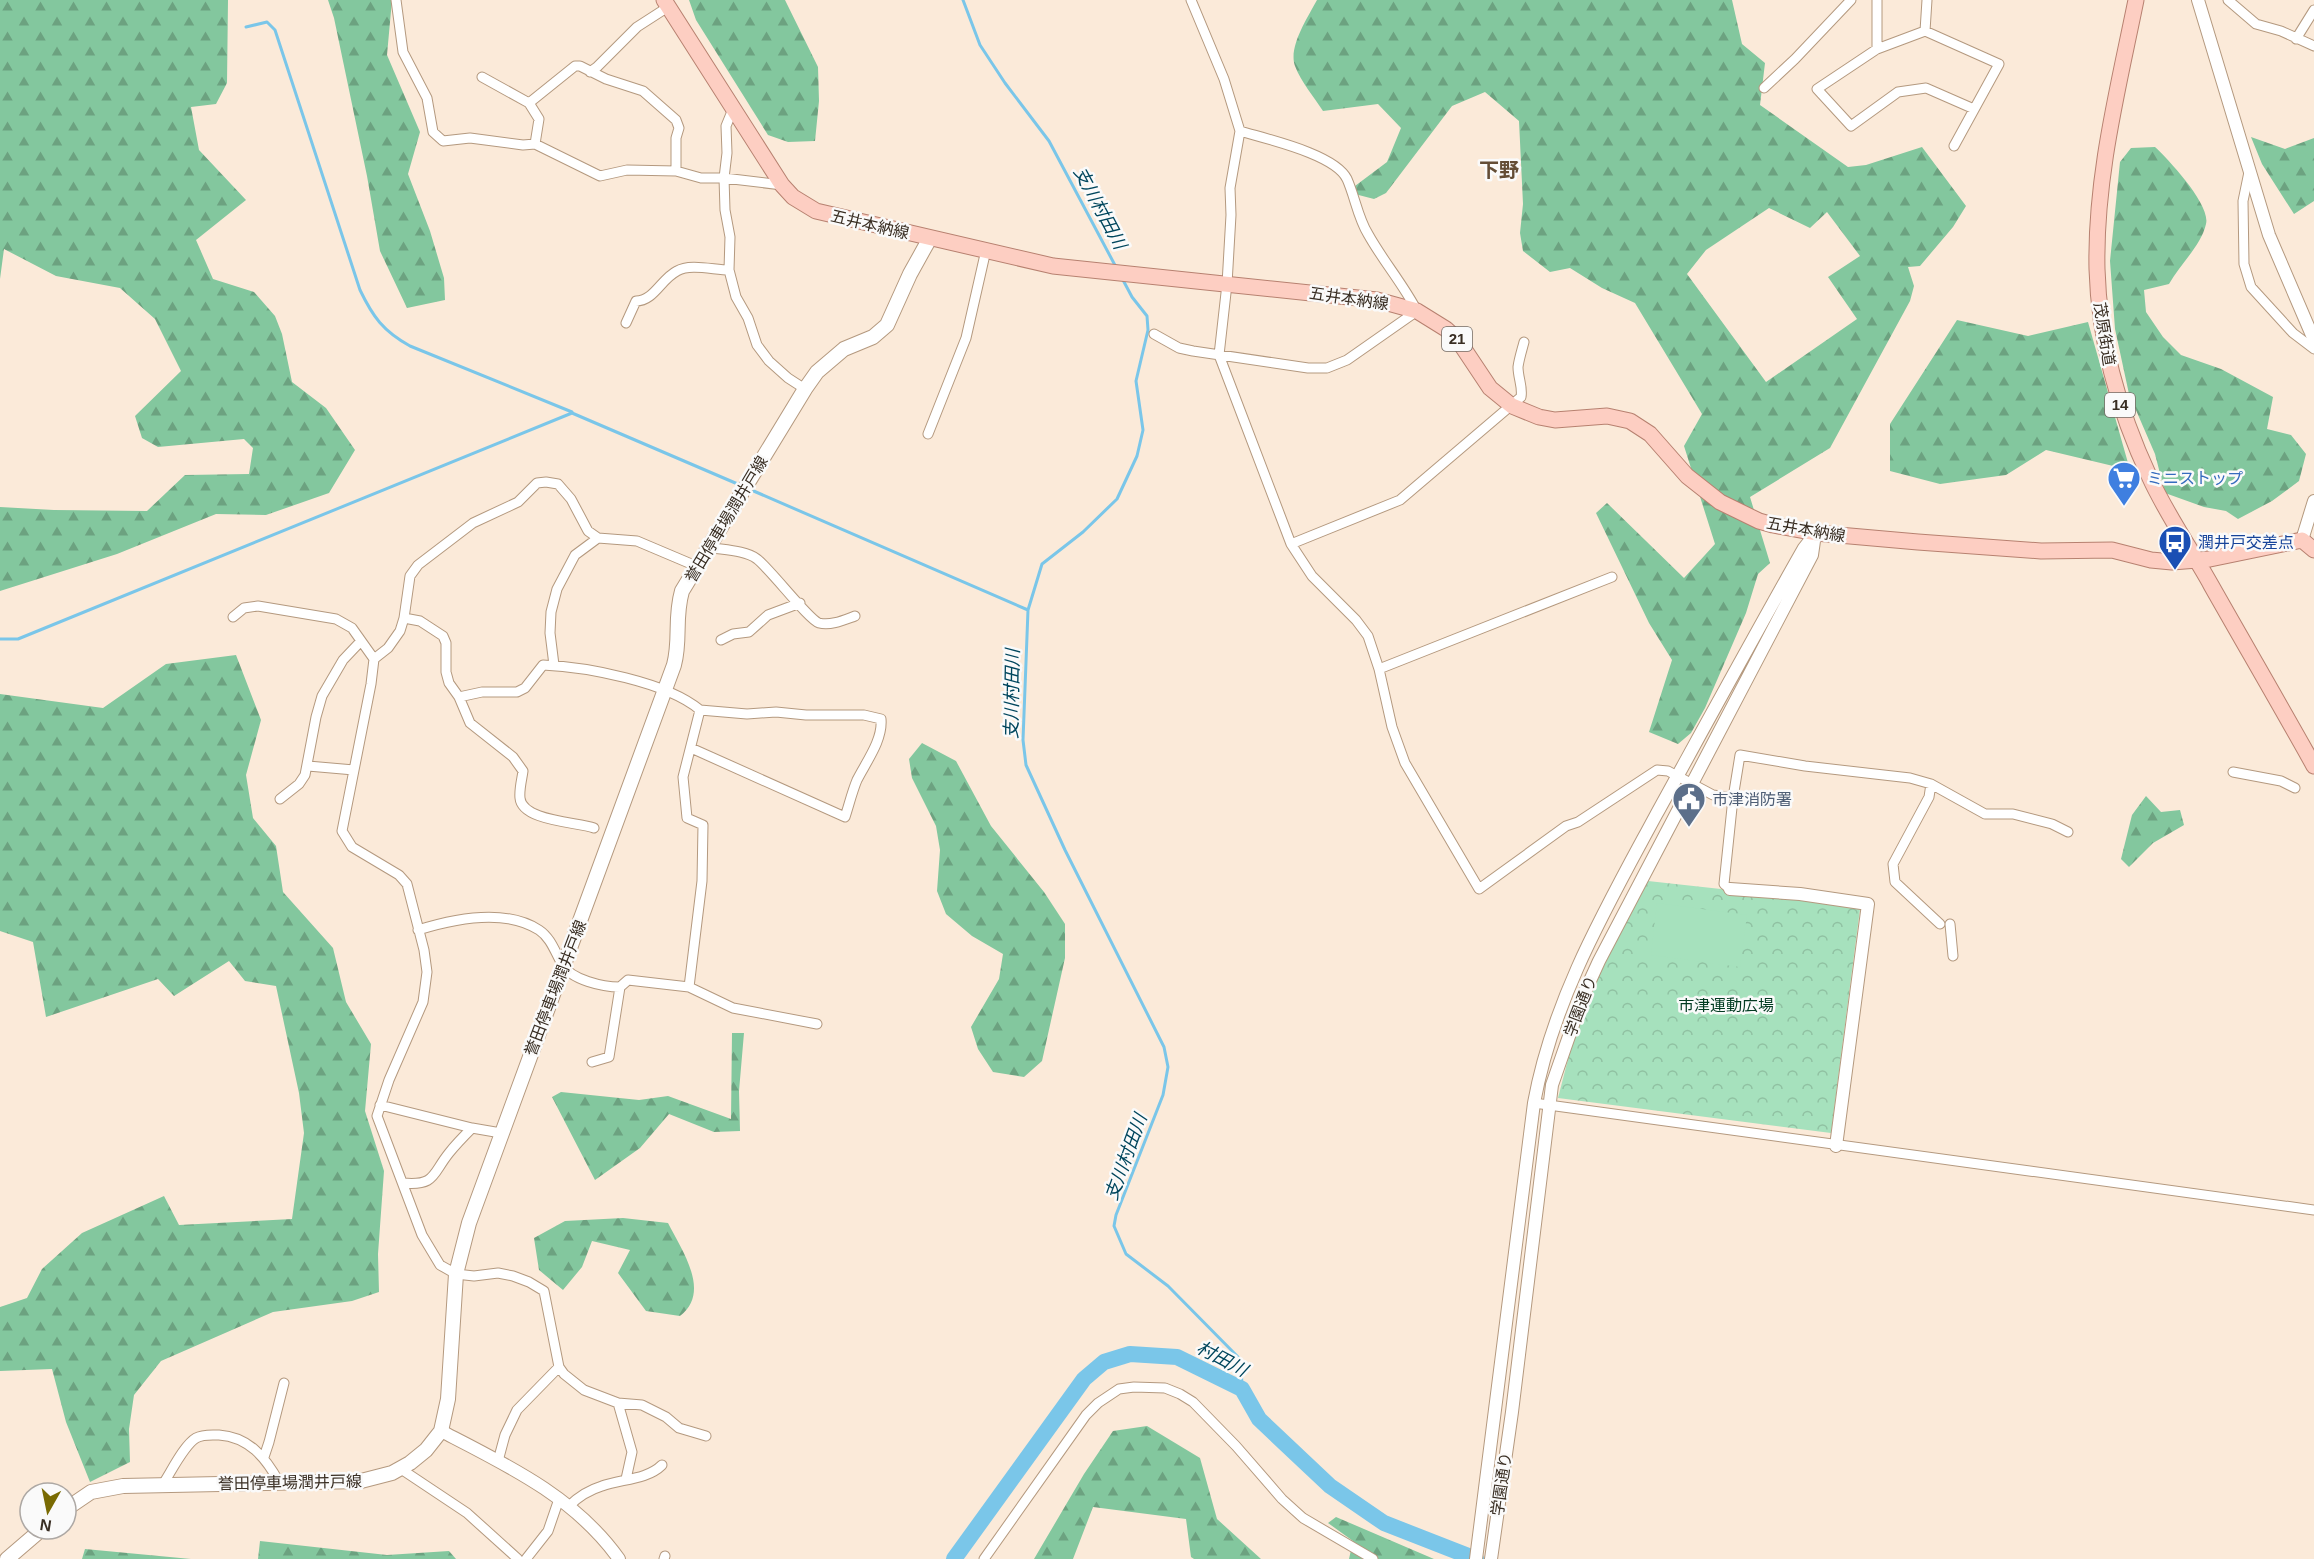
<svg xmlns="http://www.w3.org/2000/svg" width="2314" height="1559" viewBox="0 0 2314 1559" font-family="Arial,'Noto Sans JP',sans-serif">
<defs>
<pattern id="forest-firs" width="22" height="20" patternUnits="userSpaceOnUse" patternTransform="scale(1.5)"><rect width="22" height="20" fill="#83c79e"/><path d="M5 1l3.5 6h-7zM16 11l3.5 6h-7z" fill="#6ca280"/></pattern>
<pattern id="park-crowns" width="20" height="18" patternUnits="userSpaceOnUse" patternTransform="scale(1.5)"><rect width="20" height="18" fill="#a6e1bd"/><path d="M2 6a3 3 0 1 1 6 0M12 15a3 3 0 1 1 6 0" fill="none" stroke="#90c1a2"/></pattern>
</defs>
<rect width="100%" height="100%" fill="#fbead9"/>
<!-- forest -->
<path fill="url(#forest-firs)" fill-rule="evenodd" d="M0,0H228L227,83L216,104L191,107L199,150L246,200L196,240L213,279L254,292L275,316L282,334L292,382L326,408L355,450L329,493L266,515L216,514L117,554L0,591V507L54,510L147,511L185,475L249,474L253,448L244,439L158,447L142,438L135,416L181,371L155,319L120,288L56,276L4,249L0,279Z
M328,0H392L387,55L420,132L408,174L430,231L444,278L445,300L407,308L380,251L367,176L334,18Z
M689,0H785L818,67L819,101L815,141L788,142L768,135L696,20Z
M1317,0H1732L1742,44L1765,63L1760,105L1848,167L1866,165L1922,147L1966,206L1953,227L1920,266L1908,267L1914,286L1910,301L1830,448L1750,497L1770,563L1758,574L1746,613L1705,708L1691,733L1678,744L1649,732L1672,660L1649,623L1596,513L1607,503L1684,578L1715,544L1684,446L1702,414L1635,303L1602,288L1570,268L1550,272L1523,251L1520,233L1523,204L1519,121L1485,92L1452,106L1386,193L1374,199L1347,192L1387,162L1401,128L1378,104L1323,111C1314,97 1301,82 1295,66C1288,47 1308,17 1317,0ZM1769,208L1810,228L1827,212L1860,256L1828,277L1857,319L1766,382L1687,274L1706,250Z
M2251,137L2285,149L2314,138V201L2294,214L2262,164Z
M2155,147C2169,160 2211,205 2206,224C2201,246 2180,264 2169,284L2144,290L2146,312L2163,337L2181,355L2221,369L2273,397L2267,429L2291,435L2306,454L2299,481L2272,501L2238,519L2226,511L2204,507L2165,493L2155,454L2129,394L2115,329L2110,261L2120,162L2131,148Z
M1957,320L2028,336L2088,322L2130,470L2046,450L2006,475L1940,484L1890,471V424Z
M236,655L261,720L246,775L253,818L276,846L283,892L333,948L346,1002L371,1044L365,1111L384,1171L378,1254L379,1292L352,1301L273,1312L161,1361L134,1395L129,1429L130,1462L90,1482L66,1422L52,1369L0,1371V1307L27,1298L42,1269L82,1233L164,1196L179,1225L292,1219L304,1133L299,1093L276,986L245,981L229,961L174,996L158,979L46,1017L33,942L0,931V694L103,708L166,664Z
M922,743L956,761L991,826L1044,892L1065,924V958L1042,1061L1024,1077L993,1072L978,1049L971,1027L999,979L1003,954L972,936L946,914L937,891L940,850L936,826L912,778L909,759Z
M2146,796L2161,812L2180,810L2184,825L2153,843L2129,867L2121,859L2132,815Z
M732,1033H744L739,1091L740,1131L714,1132L669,1114L640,1148L595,1180L552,1097L561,1092L639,1100L668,1096L731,1119Z
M623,1218L668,1223C681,1249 712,1292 680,1316L646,1311L618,1273L630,1250L592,1241L582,1267L563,1290L539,1270L534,1238L565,1221Z
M1147,1426L1200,1458L1217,1519L1261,1559H1194L1191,1557L1186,1519L1093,1507L1073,1559H1034L1084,1474L1113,1431Z
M1336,1517L1434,1559H1349L1353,1541L1328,1523Z
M260,1541L387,1555L449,1551L456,1559H258Z
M85,1549L191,1559H82Z"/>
<!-- park -->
<path fill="url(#park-crowns)" d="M1648,881L1856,904L1860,909L1831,1133L1558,1098L1573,1040L1593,985Z"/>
<!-- garden -->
<path fill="#a6e1bd" d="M1657,903L1747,915L1740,967L1651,955Z"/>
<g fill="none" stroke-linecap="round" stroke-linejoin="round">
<!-- stream -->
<path stroke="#7ac6e9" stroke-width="3" d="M963,0L980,45L1005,83L1049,141L1117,269
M246,27L267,22L275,30L360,290C373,317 383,331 410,346L572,412
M1123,280L1132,297L1147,316L1148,330L1136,381L1143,430L1137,456L1117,499L1083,532L1042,564L1028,610L1023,740L1026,765L1065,850L1164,1047L1168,1067L1163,1095L1116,1215L1114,1226L1126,1254L1168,1286L1241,1360L1242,1389
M749,489L1028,610
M0,639H18L572,413L740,485"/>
<!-- river -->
<path stroke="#7ac6e9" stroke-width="16" d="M954,1559L1084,1379L1104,1362L1130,1354L1177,1357L1242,1389L1259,1419L1330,1486L1384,1523L1476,1559"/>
<!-- minor casing -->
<g stroke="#b4997f" stroke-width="11">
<path id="minor" d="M396,0L403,52L427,98L433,132L443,141L470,138L523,145L535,144L600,176L627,170L676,171L701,178H724L782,185
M1191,0L1224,79L1240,131L1230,188L1231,215L1227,284L1219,355L1291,544L1312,576L1356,620L1368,636L1379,669L1392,727L1405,763L1479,889L1566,826L1578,822L1657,770L1668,771L1713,795L1733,798
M2228,0L2256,24L2281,31L2314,46
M1925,31L1927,0
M2296,39L2314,10
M1877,49V0
M590,72L597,67L637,27L668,7
M482,77L529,103L539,119L535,144
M1764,88L1795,59L1851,0
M529,103L575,66H580L606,79L643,91L676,120L679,128L676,138V171
M733,109L726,126L727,153L724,178L725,210L730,237L729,270L736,297L748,318L757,345L769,361L788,378L805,389
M1954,146L1999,64L1925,31L1877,49L1817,89L1851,126L1898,92L1926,88L1974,109
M2249,172L2243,201L2244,264L2251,287L2293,333L2314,349
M626,323L636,301C654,301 661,279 677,271C690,263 714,270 729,270
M1154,334L1179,348L1193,351L1308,368H1327L1347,360L1417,311C1403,284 1383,261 1368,234C1358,218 1355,197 1347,179C1335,154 1266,139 1240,131
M928,434L966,338L986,250
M1291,544L1400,500L1521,397C1523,387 1518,378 1518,367C1519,359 1522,350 1524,342
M707,547C722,550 745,550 757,559C771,570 809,620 819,623C831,626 844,620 855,616
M233,617L244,608L258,606L336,619L352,628L374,659L371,684L342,831L352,847L399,875L407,884L424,950L427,972L423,1002L389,1080L377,1116L422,1235L440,1265L456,1274L474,1276L498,1273L513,1276L529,1282L544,1291L559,1367L564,1374L584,1390L618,1403L642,1405L666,1417L679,1428L706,1436
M404,618L420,621L443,636L446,643V672L449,683L459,697L470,723L513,757L523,771C522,779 519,789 520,798C522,821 577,822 594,828
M721,640L733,634L749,632L768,615L800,603
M374,659L388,648L400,631L404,618L410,576L418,565L473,523L518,502L537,483L546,482L558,484L571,499L588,531L598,538L637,541L696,566
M554,665L550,633L551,612L557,589L575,555L598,538
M1379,669L1612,577
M459,697L482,692H517L525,688L543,665C587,667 667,682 700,710L683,777L687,818L703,825L702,881L689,987
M691,748L845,817C849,805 852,792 857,780C866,762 883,740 881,719L864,715H806L776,712L747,714L700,710
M308,766L354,770
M2233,772L2281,781L2295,788
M1931,784L1929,797L1893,864L1895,882L1940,924
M280,799L299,784L305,775L316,717L322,696L343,660L361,641
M1730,889L1724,884L1733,798L1740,755L1805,766L1910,778L1931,784L1985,814H2013L2052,824L2068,832
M1950,924L1953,956
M418,930C453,919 505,908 539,930C551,938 555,952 562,964C571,980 603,987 620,987
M592,1062L609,1057L620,987L628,980L689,987L733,1008L817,1024
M1534,1103L2314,1210
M380,1105L472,1128L501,1133
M403,1183C436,1186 432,1174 449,1153C456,1144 464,1136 472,1128
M618,1403L632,1452L626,1479
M264,1457L269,1442L284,1383
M498,1461L505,1435L517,1410L559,1367
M401,1469L467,1513L518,1559
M163,1484C171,1472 184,1445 196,1438C203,1434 211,1435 219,1435C249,1437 266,1458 279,1482
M569,1506C578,1497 589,1490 602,1486C621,1479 647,1480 662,1465
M526,1559L548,1531L559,1499
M664,1559L665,1556
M984,1559L1086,1415L1098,1403L1119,1389L1134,1387L1165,1388L1180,1394L1193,1402L1236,1446L1282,1499L1303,1518L1373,1559"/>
</g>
<!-- tertiary casing -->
<g stroke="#b4997f" stroke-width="14">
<path id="tertiary" d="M2198,0L2269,235L2314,340
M2302,540L2314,501
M1730,889L1800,894L1868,904L1836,1146
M441,1431C507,1465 575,1497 619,1559
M1476,1559L1534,1103C1553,999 1606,908 1656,815C1705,726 1754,636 1804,548L1816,533
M1491,1559L1512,1412L1552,1085L1583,996L1599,961L1812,555L1815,534"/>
</g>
<!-- secondary casing -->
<g stroke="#b4997f" stroke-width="16">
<path id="secondary" d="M66,1509L91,1492L123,1486L361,1481L392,1473L410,1463L426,1450L441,1431L448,1399L456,1274L469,1223L674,665C681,639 674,619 682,591L805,389L817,372L844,349L873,337L887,325L910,274L930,238
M7,1559L42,1529"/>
</g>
<!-- primary casing -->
<g stroke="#b78170" stroke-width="17">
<path id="primary" d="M664,0L782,185L793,197L816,211L1053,266L1377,300L1417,311L1446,329L1458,340L1490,388L1512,406L1539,417L1555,420L1607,416L1630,421L1650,434L1687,476L1720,502L1759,521L1773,525L1816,533L1918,542L2041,551L2112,550L2151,560L2172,562L2210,559L2302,540L2314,550
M2136,0C2118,89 2095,178 2097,269C2099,342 2119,412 2150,478C2167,515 2191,549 2211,585C2245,645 2280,705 2314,766"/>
</g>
<!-- minor -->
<use href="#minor" stroke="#fff" stroke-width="9"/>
<!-- tertiary -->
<use href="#tertiary" stroke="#fff" stroke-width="12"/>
<!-- secondary -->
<use href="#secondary" stroke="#fff" stroke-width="14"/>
<!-- primary -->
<use href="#primary" stroke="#fdcec2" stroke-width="15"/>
</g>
<!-- icons -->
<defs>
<g id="supermarket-pin" transform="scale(1.725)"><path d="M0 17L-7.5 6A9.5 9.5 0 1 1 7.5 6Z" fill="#3f7fe0" stroke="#fafafa"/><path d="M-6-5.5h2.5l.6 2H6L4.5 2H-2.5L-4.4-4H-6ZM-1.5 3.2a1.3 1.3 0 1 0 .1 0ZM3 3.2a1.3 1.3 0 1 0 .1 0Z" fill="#fff"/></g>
<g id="bus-pin" transform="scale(1.725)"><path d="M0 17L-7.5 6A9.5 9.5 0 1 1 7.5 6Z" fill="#1a4fb4" stroke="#fafafa"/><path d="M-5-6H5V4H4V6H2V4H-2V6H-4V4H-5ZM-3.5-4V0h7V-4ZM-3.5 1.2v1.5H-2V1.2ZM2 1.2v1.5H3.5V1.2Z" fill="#fff"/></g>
<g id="civic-pin" transform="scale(1.725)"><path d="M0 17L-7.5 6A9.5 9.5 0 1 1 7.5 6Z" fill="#5c6f8a" stroke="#fafafa"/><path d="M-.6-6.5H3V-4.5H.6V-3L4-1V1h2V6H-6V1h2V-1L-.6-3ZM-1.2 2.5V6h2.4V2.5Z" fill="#fff"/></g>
</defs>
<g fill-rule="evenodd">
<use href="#supermarket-pin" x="2124" y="478"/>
<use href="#bus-pin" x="2175" y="542"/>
<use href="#civic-pin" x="1689" y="799"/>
</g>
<g text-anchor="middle" stroke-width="5" stroke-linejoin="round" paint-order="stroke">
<!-- shield labels -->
<g fill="#fafafa" stroke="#736b64" stroke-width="1.5">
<rect x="1442" y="327" width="30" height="24" rx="4.5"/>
<rect x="2105" y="393" width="30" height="24" rx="4.5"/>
</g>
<g font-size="15" font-weight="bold" fill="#392e23">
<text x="1457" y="344">21</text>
<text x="2120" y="410">14</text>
</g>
<!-- street labels -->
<g font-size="16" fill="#392e23" stroke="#fafafa">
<text transform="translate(870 224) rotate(13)" y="6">五井本納線</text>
<text transform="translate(1349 298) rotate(8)" y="6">五井本納線</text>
<text transform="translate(2105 334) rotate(81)" y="6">茂原街道</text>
<text transform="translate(726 519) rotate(-59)" y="6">誉田停車場潤井戸線</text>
<text transform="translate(1806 529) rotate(10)" y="6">五井本納線</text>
<text transform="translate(555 988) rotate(-69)" y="6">誉田停車場潤井戸線</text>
<text transform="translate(1580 1006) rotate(-69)" y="6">学園通り</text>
<text transform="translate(290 1482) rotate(-1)" y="6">誉田停車場潤井戸線</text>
<text transform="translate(1501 1484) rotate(-82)" y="6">学園通り</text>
</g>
<!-- shop labels -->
<g font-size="16" fill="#366cbe" stroke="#fafafa" text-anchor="start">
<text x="2147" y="484">ミニストップ</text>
</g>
<!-- transit labels -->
<g font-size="16" fill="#164399" stroke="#fafafa" text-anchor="start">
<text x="2198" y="548">潤井戸交差点</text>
</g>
<!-- service labels -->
<g font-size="16" fill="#4e5e75" stroke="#fafafa" text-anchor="start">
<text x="1712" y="805">市津消防署</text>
</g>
<!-- park labels -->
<g font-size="16" fill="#023b21" stroke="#fafafa">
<text x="1726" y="1011">市津運動広場</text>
</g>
<!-- water labels -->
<g font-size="18" font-style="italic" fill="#00465d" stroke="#fafafa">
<text transform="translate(1100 208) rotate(62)" y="6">支川村田川</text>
<text transform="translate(1012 694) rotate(-89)" y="6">支川村田川</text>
<text transform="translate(1126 1157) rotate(-70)" y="6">支川村田川</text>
<text transform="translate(1222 1359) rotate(28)" y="6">村田川</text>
</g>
<!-- quarter labels -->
<g font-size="20" font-weight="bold" fill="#644d35" stroke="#fafafa">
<text x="1499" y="177">下野</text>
</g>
</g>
<!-- north arrow -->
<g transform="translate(48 1511) rotate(189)"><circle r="28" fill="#fafafa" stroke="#ada8a4" stroke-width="1.5"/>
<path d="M0-4.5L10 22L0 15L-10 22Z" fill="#796a02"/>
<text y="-9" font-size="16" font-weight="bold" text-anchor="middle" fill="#392e23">N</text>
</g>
</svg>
